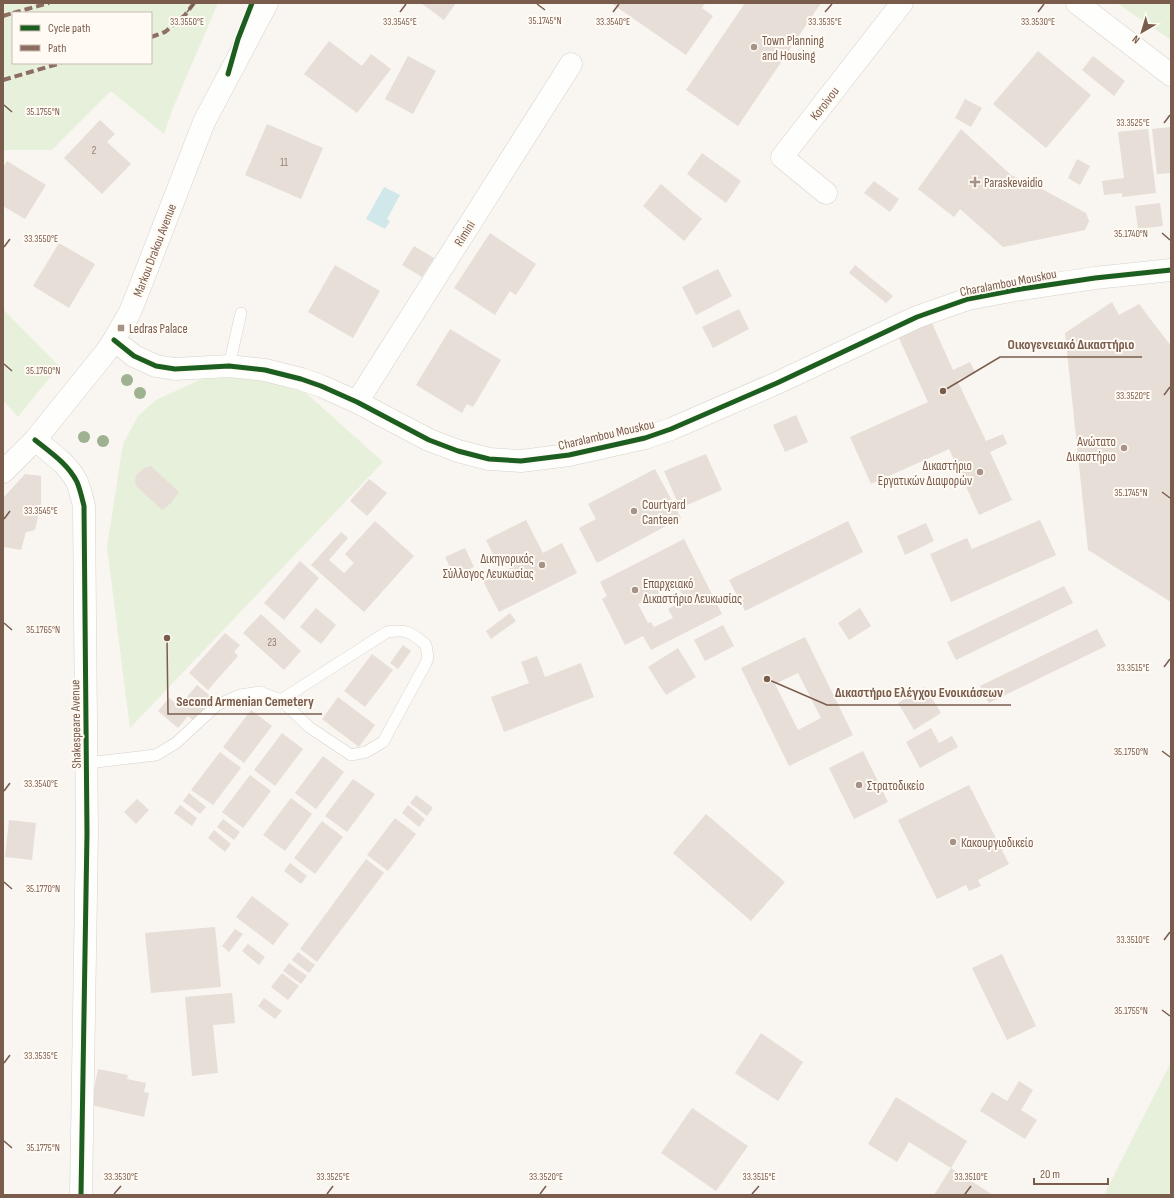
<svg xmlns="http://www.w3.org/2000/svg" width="1174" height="1198" viewBox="0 0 1174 1198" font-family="'Sofia Sans Condensed',sans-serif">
<rect width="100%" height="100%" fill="#f9f5f0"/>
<!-- green -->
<path fill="#e7f0db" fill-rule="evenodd" d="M3,3H218L173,108L164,134L111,91L52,150H3ZM13,13H151V63H13Z
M1118,3H1171V40L1124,8Z
M3,309L59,366L18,417L3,400Z
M251,377L306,393L383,462L130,728L107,547L123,444L138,416L156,400L202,379Z
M1171,1062V1195H1104Z"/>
<!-- water -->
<path fill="#d0e8ea" d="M384,187L400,195L387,219L390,221L385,229L366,219Z"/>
<!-- building -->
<path fill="#e6ded7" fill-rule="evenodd" d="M421,3H456L444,20Z
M611,3H705L702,8L713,16L686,55Z
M745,3H821L738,126L686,90Z
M329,41L362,66L371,54L391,69L357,113L304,74Z
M1038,51L1091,95L1046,148L993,104Z
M408,56L436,71L413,114L385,99Z
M1093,56L1125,81L1114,96L1082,70Z
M965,99L982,108L971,127L955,118Z
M100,120L115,134L107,142L131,164L102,194L64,158Z
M267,124L323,148L301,199L245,175Z
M1171,127V173L1157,174L1152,129Z
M961,129L1011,175L1042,189L1086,213L1089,221L1085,230L1003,247L960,209L954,217L918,189Z
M1148,129L1156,193L1122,197V193L1104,195L1102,181L1124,178L1118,132Z
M702,153L741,181L726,203L687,174Z
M1077,159L1090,166L1080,185L1068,178Z
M7,161L46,185L25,219L3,206V168Z
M874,181L899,199L890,212L864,193Z
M661,184L702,219L684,241L643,206Z
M1160,203L1163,226L1138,229L1135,206Z
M490,233L536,264L516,295L510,291L495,315L454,288Z
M59,243L95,264L69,308L33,286Z
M414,246L434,258L422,277L402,265Z
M335,265L380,291L353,338L308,312Z
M855,265L893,296L886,303L849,273Z
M718,269L732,296L696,315L682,287Z
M1112,302L1119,315L1139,304L1171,346V602L1088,550L1065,333Z
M739,309L749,329L713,348L702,327Z
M931,321L953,370L970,362L975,372L957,380L986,441L1003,434L1007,444L990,452L1012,500L979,515L949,449L871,484L850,437L928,402L898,336Z
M450,329L501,360L473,407L467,404L462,413L416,385Z
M796,415L808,442L785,452L773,425Z
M706,454L722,490L680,508L664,471Z
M151,466L179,492L171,503L162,510L136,486L135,480L137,474L144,468Z
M655,469L681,518L597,563L579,528L596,519L588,504Z
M25,474L41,476V503L35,530L26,532L21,550L3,547V498Z
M369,479L387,493L367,516L350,501Z
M526,520L543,553L562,543L577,573L499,612L483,581L512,567L508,557L497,562L486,540Z
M1040,520L1056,555L951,602L930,554L967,538L972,549Z
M375,521L414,556L364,612L311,565L341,532L348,538L329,560L344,573L354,563L345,554Z
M848,521L863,552L745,611L729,580Z
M926,523L934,541L905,555L897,536Z
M684,539L722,614L651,650L643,636L625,645L602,599L607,596L600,582ZM677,584L685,600L668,609L673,618L654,627L651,622L648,623L638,604Z
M465,548L474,567L454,576L445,557Z
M300,561L319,578L284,620L264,603Z
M1064,586L1073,603L956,660L947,642Z
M316,608L336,625L321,644L300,627Z
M860,608L871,626L849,640L838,623Z
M510,613L516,621L491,639L486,631Z
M261,614L301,651L284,670L243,633Z
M723,625L734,646L705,661L694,640Z
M1097,629L1106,646L989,703L980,686Z
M225,633L240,645L234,652L238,656L208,690L189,673Z
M805,637L853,735L789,766L741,668ZM798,673L821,718L798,730L775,684Z
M403,645L411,651L398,669L390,663Z
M678,648L696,677L666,695L648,667Z
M372,654L393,670L365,707L344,691Z
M537,656L545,677L581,663L594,697L504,732L491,697L529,683L521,662Z
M197,685L215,700L196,723L188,716L178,728L158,711L169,698L179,706Z
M925,687L941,713L914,730L898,703Z
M338,697L375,725L359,747L322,719Z
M251,710L272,726L244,763L223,747Z
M931,728L939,743L952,736L958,747L920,768L906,742Z
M282,733L303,749L275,786L254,770Z
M863,751L888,802L854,819L829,768Z
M220,752L241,768L213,805L191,790Z
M323,756L344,772L316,809L295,793Z
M250,775L271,791L243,828L222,812Z
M353,779L375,794L347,832L325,816Z
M969,785L1009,864L978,880L981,886L969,891L966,885L937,899L898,820Z
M189,793L206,807L200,814L183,801Z
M416,795L433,808L427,816L410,803Z
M291,798L312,814L285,851L263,835Z
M137,799L149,810L136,824L124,812Z
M180,805L197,818L192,826L174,813Z
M408,805L425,819L419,827L402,813Z
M706,814L785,882L751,921L673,853Z
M395,818L416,834L388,871L367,855Z
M223,819L240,832L234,840L217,827Z
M9,820L36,823L32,860L5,857Z
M322,821L343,837L315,874L294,858Z
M214,830L231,844L225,852L208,838Z
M366,859L384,873L317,962L300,949Z
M290,863L307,876L301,884L284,871Z
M252,896L289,924L273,945L236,917Z
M215,927L221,987L151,993L145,933Z
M235,929L243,934L229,952L222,946Z
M248,944L265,957L259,965L242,951Z
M298,952L315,965L309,973L292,960Z
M1002,954L1036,1026L1007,1040L972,968Z
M289,963L307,976L301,984L283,971Z
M282,973L299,986L288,1000L271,987Z
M232,993L235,1023L213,1025L218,1073L192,1076L185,997Z
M264,998L282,1011L275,1019L258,1006Z
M761,1033L803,1062L778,1101L735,1073Z
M98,1069L128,1075L127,1079L146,1083L144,1092L149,1093L144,1117L91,1105Z
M1019,1081L1033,1090L1021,1110L1037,1120L1025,1139L980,1111L992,1092L1007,1101Z
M896,1097L967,1141L951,1168L909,1142L897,1162L868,1144Z
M692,1108L748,1146L716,1191L661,1153Z
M951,1168L993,1195H934Z"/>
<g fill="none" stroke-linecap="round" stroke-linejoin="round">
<!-- service casing -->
<g stroke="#d7d1cb" stroke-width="12">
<path id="service" d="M229,366L241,313
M87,763L156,755L176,743L217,705L240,695L260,692L281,700L309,727L351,755L366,752L383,742L426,663L428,657L426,645C411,632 407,629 387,632L281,700"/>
</g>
<!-- minor casing -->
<g stroke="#d7d1cb" stroke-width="23">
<path id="minor" d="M826,193L782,157L902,3
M357,402L571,64
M35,440C50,452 68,464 77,482C80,489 82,498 84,506L87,833L81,1195"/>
</g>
<!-- tertiary casing -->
<g stroke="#d7d1cb" stroke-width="23">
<path id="tertiary" d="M114,340L134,356L156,366L175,369L229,366L265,370L301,379L321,386L357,402L429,440L458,451L489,459L521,461L569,455L645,438L671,429L777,383L917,317L968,299L1021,289L1095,278L1171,270"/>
</g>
<!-- secondary casing -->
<g stroke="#d9d2cb" stroke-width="23">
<path id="secondary" d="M1077,3L1171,75
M3,472L35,440L106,352L114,340L130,312L140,287L204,122L267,3"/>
</g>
<!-- service -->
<use href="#service" stroke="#fefefd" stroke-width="11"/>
<!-- minor -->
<use href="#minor" stroke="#fefefd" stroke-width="22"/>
<!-- tertiary -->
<use href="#tertiary" stroke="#fefefd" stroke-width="22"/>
<!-- secondary -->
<use href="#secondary" stroke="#fefefd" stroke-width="22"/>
<!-- quiet -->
<path stroke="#8d6e63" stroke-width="4" stroke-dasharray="8 4" stroke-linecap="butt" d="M13,13L49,3
M3,16L13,13
M151,37L165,32L185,15L194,3
M3,80L61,63"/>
<!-- cycleway casing -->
<g stroke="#fffaf3" stroke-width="8">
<path id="cycleway" d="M228,74L238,39L252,3
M114,340L134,356L156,366L175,369L229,366L265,370L301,379L321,386L357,402L429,440L458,451L489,459L521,461L569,455L645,438L671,429L777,383L917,317L968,299L1021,289L1095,278L1171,270
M35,440C50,452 68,464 77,482C80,489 82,498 84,506L87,833L81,1195"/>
</g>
<!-- cycleway -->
<use href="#cycleway" stroke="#1b5e20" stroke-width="5"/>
</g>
<!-- trees -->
<g fill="#9eb190">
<circle cx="127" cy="380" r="6"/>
<circle cx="140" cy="393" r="6"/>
<circle cx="84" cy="437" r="6"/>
<circle cx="103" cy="441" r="6"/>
</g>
<!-- ticks -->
<path fill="none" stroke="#7a5c4d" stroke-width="1.5" d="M537,4L545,10M187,12L194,4M400,12L406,4M613,12L619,4M825,12L832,4M1038,12L1044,4M4,105L12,112M1164,123L1170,115M1162,233L1170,240M4,247L10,239M4,364L12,371M1164,395L1170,387M1162,492L1170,498M4,519L10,511M4,623L12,630M1164,667L1170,659M1162,751L1170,757M4,791L10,783M4,882L12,889M1164,940L1170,932M1162,1010L1170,1016M4,1063L10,1055M4,1141L12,1148M114,1194L121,1186M327,1194L333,1186M540,1194L546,1186M752,1194L759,1186M965,1194L971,1186"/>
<!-- markers -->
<g fill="#a69286" stroke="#fffaf3" stroke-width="1.5">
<circle cx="754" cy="47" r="4"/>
<path d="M973 176h4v4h4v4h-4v4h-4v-4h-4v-4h4z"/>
<rect x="117" y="324" width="8" height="8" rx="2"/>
<circle cx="1124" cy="448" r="4"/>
<circle cx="980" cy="472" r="4"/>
<circle cx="634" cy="511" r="4"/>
<circle cx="542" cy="565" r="4"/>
<circle cx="635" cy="590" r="4"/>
<circle cx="859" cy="785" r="4"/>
<circle cx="953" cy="842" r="4"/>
</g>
<g text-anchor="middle" stroke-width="4" stroke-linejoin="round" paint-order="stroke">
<!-- number labels -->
<g font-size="11" fill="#977e72">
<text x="94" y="154">2</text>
<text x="284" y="166">11</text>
<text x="272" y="646">23</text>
</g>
<!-- poi labels -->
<g font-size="13" fill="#7a5c4d" stroke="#fffaf3" text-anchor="start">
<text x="762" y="45">Town Planning<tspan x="762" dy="15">and Housing</tspan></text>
<text x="984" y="187">Paraskevaidio</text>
<text x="129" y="333">Ledras Palace</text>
<text x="1116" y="446" text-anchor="end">Ανώτατο<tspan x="1116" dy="15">Δικαστήριο</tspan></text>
<text x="972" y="470" text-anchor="end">Δικαστήριο<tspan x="972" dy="15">Εργατικών Διαφορών</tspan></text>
<text x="642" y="509">Courtyard<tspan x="642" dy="15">Canteen</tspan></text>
<text x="534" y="563" text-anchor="end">Δικηγορικός<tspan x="534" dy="15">Σύλλογος Λευκωσίας</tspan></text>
<text x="643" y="588">Επαρχειακό<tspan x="643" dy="15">Δικαστήριο Λευκωσίας</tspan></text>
<text x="867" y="790">Στρατοδικείο</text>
<text x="961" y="847">Κακουργιοδικείο</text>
</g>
<!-- street labels -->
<g font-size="13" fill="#7a5c4d" stroke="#fffaf3">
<text transform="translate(824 103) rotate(-52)" y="5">Koroivou</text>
<text transform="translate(464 233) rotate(-58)" y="5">Rimini</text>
<text transform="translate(154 250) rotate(-69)" y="5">Markou Drakou Avenue</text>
<text transform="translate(1008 282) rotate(-11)" y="5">Charalambou Mouskou</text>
<text transform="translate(606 434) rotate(-13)" y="5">Charalambou Mouskou</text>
<text transform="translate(75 724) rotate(-91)" y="5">Shakespeare Avenue</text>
</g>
</g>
<g font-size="10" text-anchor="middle" fill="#7a5c4d" stroke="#fffaf3" stroke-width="4" stroke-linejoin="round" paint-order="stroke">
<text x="545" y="24">35.1745°N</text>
<text x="187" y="25">33.3550°E</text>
<text x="400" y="25">33.3545°E</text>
<text x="613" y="25">33.3540°E</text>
<text x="825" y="25">33.3535°E</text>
<text x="1038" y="25">33.3530°E</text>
<text x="43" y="115">35.1755°N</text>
<text x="1133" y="126">33.3525°E</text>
<text x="1131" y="237">35.1740°N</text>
<text x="41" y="242">33.3550°E</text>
<text x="43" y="374">35.1760°N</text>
<text x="1133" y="399">33.3520°E</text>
<text x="1131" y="496">35.1745°N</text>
<text x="41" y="514">33.3545°E</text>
<text x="43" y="633">35.1765°N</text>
<text x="1133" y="671">33.3515°E</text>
<text x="1131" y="755">35.1750°N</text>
<text x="41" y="787">33.3540°E</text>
<text x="43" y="892">35.1770°N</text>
<text x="1133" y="943">33.3510°E</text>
<text x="1131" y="1014">35.1755°N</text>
<text x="41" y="1059">33.3535°E</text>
<text x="43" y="1151">35.1775°N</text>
<text x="121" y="1180">33.3530°E</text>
<text x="333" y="1180">33.3525°E</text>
<text x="546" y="1180">33.3520°E</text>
<text x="759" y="1180">33.3515°E</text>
<text x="971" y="1180">33.3510°E</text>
</g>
<!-- callouts -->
<path fill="none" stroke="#7a5c4d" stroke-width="1.5" d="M943 391L1000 357H1142M767 679L827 705H1011M167 638L168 714H322"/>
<g fill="#7a5c4d" stroke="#fffaf3" stroke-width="1.5">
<circle cx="943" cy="391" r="4"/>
<circle cx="767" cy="679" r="4"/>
<circle cx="167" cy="638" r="4"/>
</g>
<g font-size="14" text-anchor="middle" font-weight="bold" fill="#7a5c4d" stroke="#fffaf3" stroke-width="4" stroke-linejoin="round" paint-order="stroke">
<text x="1071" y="349">Οικογενειακό Δικαστήριο</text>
<text x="919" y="697">Δικαστήριο Ελέγχου Ενοικιάσεων</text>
<text x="245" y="706">Second Armenian Cemetery</text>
</g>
<!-- border -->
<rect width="1174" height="1198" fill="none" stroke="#7a5c4d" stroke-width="8"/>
<!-- legend -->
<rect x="12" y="12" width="140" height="52" fill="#fffaf3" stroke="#cabbb1"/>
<rect x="20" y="25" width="20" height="6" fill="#1b5e20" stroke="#cabbb1"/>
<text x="48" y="32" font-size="12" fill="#7a5c4d">Cycle path</text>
<rect x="20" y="45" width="20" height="6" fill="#8d6e63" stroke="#cabbb1"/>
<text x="48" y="52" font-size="12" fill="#7a5c4d">Path</text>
<!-- north arrow -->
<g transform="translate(1142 32) rotate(218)" stroke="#fffaf3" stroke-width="3" paint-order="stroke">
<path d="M0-3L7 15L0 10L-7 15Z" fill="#7a5c4d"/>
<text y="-6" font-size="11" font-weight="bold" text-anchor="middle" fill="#7a5c4d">N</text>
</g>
<!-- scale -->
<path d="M1034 1178v6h74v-6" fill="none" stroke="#7a5c4d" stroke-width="2"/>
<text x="1040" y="1178" font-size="12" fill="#7a5c4d" stroke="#fffaf3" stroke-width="3" paint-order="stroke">20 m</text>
</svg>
